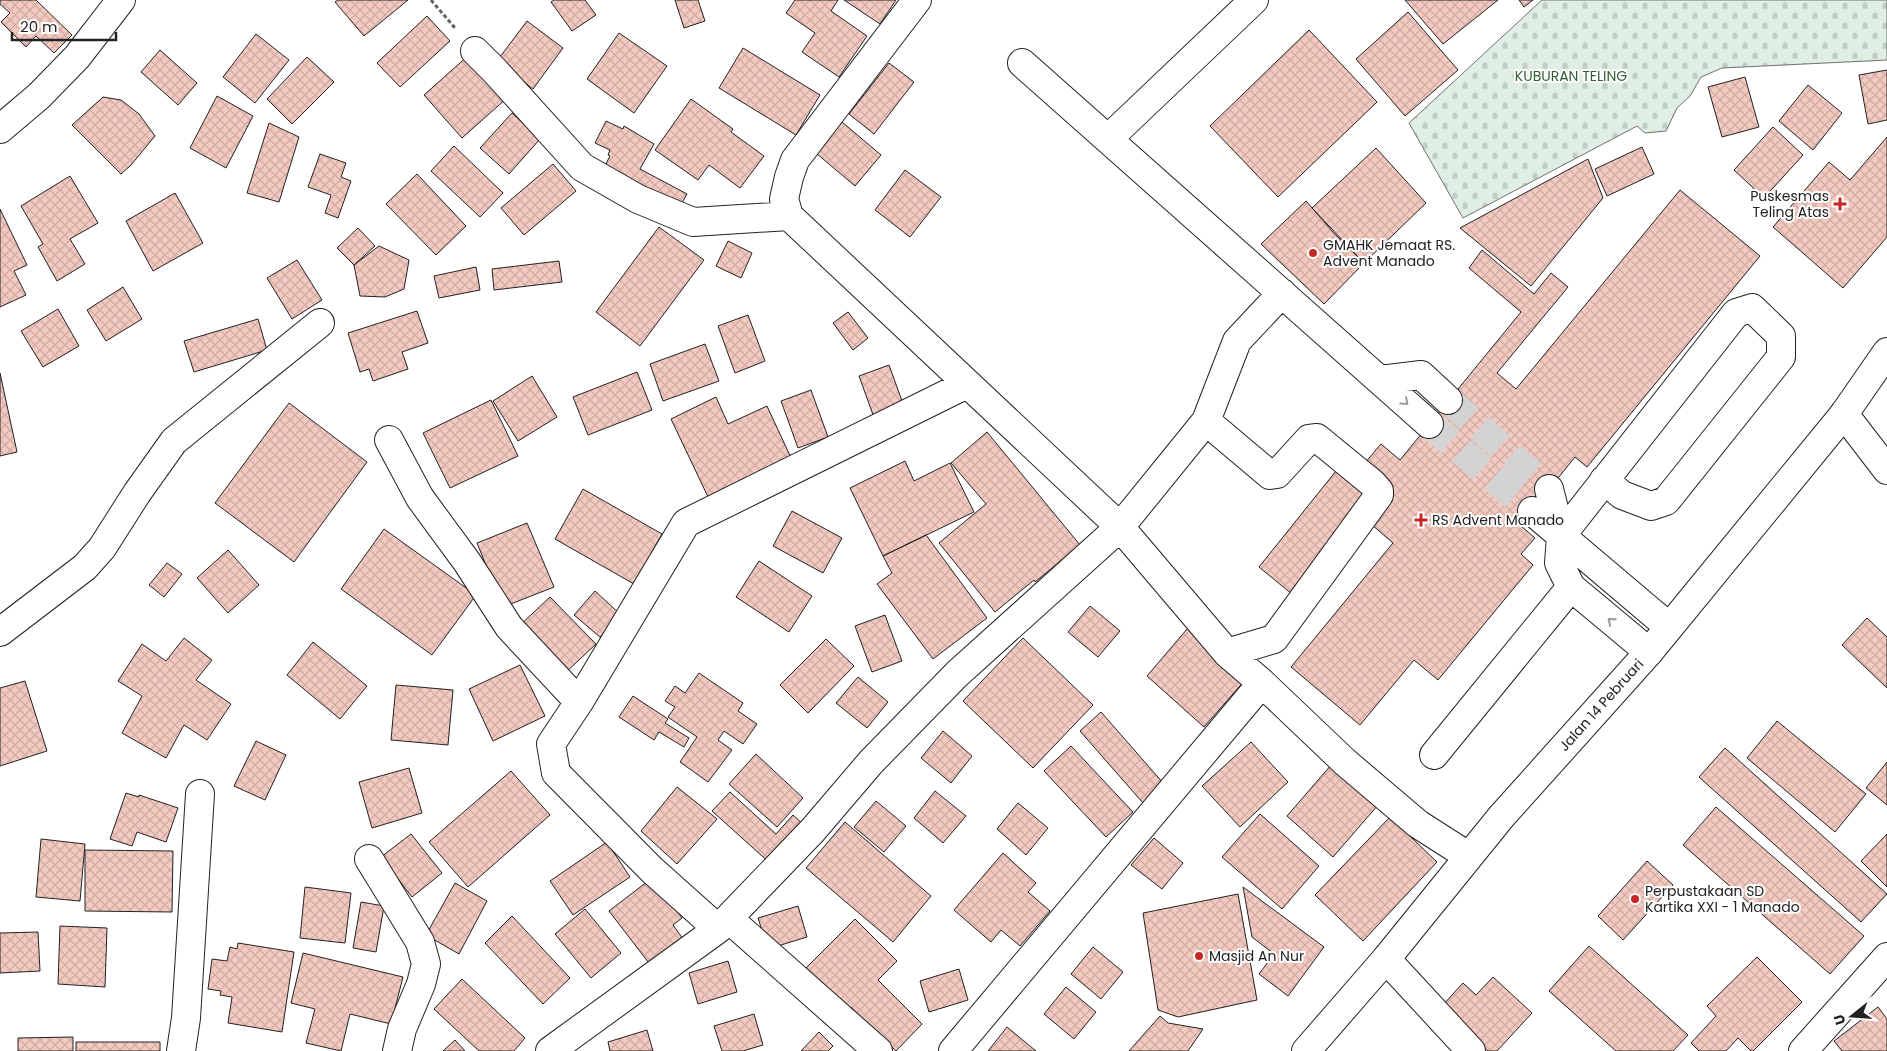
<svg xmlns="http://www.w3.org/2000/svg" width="1887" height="1051" viewBox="0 0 1887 1051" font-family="Poppins,sans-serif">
<defs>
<pattern id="cemetery-stones" width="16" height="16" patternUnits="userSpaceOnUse" patternTransform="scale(1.25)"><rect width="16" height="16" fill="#e0efe3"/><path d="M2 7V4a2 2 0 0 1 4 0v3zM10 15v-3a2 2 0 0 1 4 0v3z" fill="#c0cdc2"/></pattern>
<pattern id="building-cross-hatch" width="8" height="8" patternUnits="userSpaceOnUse" patternTransform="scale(1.25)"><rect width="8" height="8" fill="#f3c9c0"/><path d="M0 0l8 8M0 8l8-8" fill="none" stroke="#d0aca5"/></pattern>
</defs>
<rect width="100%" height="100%" fill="#fff"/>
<!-- cemetery -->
<path fill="url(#cemetery-stones)" stroke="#6f6f6f" d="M1542,0H1887V60L1722,68L1701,77L1690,96L1677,108L1666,131L1645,133L1637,126L1463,218L1409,123Z"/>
<!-- building -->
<path fill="url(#building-cross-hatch)" stroke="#222" d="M0,0H36L72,35L54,53L36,36L26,47L1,22L10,13L0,4Z
M338,0H408L364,36L335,2Z
M554,0H585L596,15L572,31L551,2Z
M675,0H698L705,21L684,28Z
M795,0H838L831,11L867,36L839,77L802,52L815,33L786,13Z
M844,0H896L880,24Z
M1405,0H1498L1443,44Z
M1519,0H1533L1524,7Z
M1408,12L1458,70L1405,116L1356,59Z
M427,16L450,41L400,87L377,63Z
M527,21L563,48L533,89L497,61Z
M1309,30L1377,102L1278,197L1210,126Z
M619,33L667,66L634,113L587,79Z
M256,34L289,60L255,103L223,77Z
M743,48L820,95L796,135L719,88Z
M160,50L197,83L178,105L141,72Z
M469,55L507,98L462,138L424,95Z
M307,57L334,82L292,124L267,99Z
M889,63L914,82L874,134L849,114Z
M1887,70V120L1868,124L1859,75Z
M1745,77L1759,127L1722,137L1708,87Z
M1808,85L1842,113L1813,150L1779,121Z
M217,96L253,116L226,168L190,148Z
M103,97L121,100L139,114L155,136L131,165L121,174L72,125Z
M691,99L733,129L731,132L764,156L740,188L709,165L698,180L655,150Z
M512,113L540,139L509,174L480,148Z
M606,121L623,129L624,126L654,144L640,169L687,194L678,210L602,171L610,156L608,155L610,150L595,143Z
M842,122L881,155L855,186L816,153Z
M269,123L299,137L279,202L247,193Z
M1773,127L1803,155L1764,198L1734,170Z
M1887,137V237L1843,288L1773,227L1829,162L1850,180Z
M454,146L503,193L480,217L431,171Z
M1642,147L1654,174L1607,196L1595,169Z
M1376,148L1426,203L1364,263L1312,208Z
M320,154L346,163L341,177L351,181L338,218L325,213L331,195L308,187Z
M1588,159L1603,198L1531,286L1460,228Z
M553,164L576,191L524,235L501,208Z
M905,170L941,197L910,237L875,210Z
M417,174L466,226L436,255L386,204Z
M70,176L98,223L70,239L85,264L57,281L38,247L43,244L21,206Z
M1680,190L1760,256L1587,467L1575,457L1520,525L1535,538L1521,554L1533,565L1438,680L1414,660L1360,725L1291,667L1393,543L1364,518L1384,494L1358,471L1381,444L1400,460L1521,312L1469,268L1482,250L1534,294L1551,273L1568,287L1497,373L1516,389Z
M175,193L203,243L153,271L126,221Z
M1306,201L1333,232L1364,263L1324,304L1261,244Z
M0,209L27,265L14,271L26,295L0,307Z
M659,227L704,260L640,346L596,312Z
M358,228L375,246L354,265L337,248Z
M728,241L752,253L741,278L716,266Z
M379,246L409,260L404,289L385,297L360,296L354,265Z
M297,260L322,300L292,319L267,278Z
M559,261L562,282L494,290L492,269Z
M476,267L480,290L439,298L434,276Z
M123,287L142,319L106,341L87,310Z
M58,309L79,346L43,367L21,331Z
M417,311L428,343L402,352L408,369L373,381L369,369L360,372L348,333Z
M848,312L868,338L853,350L833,323Z
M748,315L765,361L735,373L718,326Z
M258,319L267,350L194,372L184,341Z
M705,344L719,381L663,401L650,364Z
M889,365L906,412L876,423L859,376Z
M637,372L652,410L588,435L573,397Z
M0,373L17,452L0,456Z
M532,376L557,417L518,441L493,401Z
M811,390L828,437L798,448L781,401Z
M716,397L728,424L767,406L792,460L709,499L671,419Z
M491,400L518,456L450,488L423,433Z
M289,403L367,462L294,562L215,503Z
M987,432L1080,545L1035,582L1034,580L995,612L939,543L986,504L951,463Z
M905,461L914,481L950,463L974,512L883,556L850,488Z
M1344,461L1372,484L1293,595L1259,567Z
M583,489L662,534L634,584L555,539Z
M792,511L842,538L823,573L773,546Z
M527,523L554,587L503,607L477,543Z
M384,529L476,595L432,655L341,589Z
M926,535L987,618L933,659L877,584L892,573L883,556Z
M228,550L259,585L228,613L197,578Z
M759,561L812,596L789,632L736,597Z
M167,563L182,574L164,597L149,585Z
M595,591L621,615L600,637L574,615Z
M550,597L596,644L563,675L517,628Z
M1090,606L1120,631L1098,657L1068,632Z
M885,615L902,661L872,672L855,626Z
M1867,618L1887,637V688L1842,645Z
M1188,628L1246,679L1204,727L1147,676Z
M184,638L212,660L196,680L231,704L207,740L184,725L166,758L122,733L142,696L118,681L142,644L166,661Z
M1023,638L1093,705L1033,768L963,701Z
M826,639L854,666L808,713L780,685Z
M313,642L367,686L340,719L287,675Z
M520,665L545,716L493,741L469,689Z
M699,673L743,703L738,711L757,724L743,744L724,731L718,740L732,750L708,782L680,762L697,737L668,717L675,707L665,701L675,686L685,693Z
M858,677L888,702L867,728L836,703Z
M25,681L47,751L0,766V688Z
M396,685L453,690L448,745L391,740Z
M633,696L668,719L665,723L689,738L684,747L659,732L654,740L619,717Z
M1101,712L1164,784L1143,803L1080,731Z
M1777,721L1866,794L1835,832L1747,758Z
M943,731L972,756L951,783L921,758Z
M256,741L286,755L265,800L234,786Z
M1251,742L1288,782L1240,827L1202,786Z
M1071,746L1133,812L1106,837L1044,771Z
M1725,748L1887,894L1861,922L1699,777Z
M756,754L803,798L777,827L729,784Z
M1887,762V805L1866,788Z
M1332,764L1378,805L1333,857L1287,816Z
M409,768L422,813L372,828L359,782Z
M511,771L550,815L468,887L429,842Z
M677,787L717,819L677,864L641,831Z
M935,791L966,816L943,843L914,818Z
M730,792L776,834L793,815L804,825L772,865L712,811Z
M126,793L139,797V795L178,808L166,842L137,832L132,846L110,839Z
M876,801L906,826L884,852L854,827Z
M1018,803L1048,828L1026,855L997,829Z
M1716,807L1864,936L1830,974L1683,845Z
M1260,814L1319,866L1282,909L1222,857Z
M1390,817L1437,862L1363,941L1315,895Z
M845,822L931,896L893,942L806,868Z
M411,834L442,873L412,897L381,857Z
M1887,834V887L1861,861Z
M1154,838L1183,863L1162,889L1131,865Z
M41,839L85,844L80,901L36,897Z
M607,842L630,877L573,915L550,881Z
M85,850L173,851L172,912L85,911Z
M1003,853L1036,883L1028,892L1050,911L1020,946L1001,930L991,942L954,910Z
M1647,861L1673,885L1623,940L1598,916Z
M652,878L682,918L673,925L685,942L652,967L609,911Z
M455,883L487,901L459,954L426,935Z
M305,887L351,893L345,943L300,938Z
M1243,887L1324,947L1288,996L1259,974L1274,954L1252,937Z
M1238,894L1257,1000L1178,1017L1158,1010L1143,913Z
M361,902L384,906L376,952L353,948Z
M798,906L807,937L768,949L758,918Z
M585,909L621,953L591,978L555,934Z
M512,916L570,978L543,1004L485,943Z
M855,919L897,961L878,980L922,1024L896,1051L851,1007L847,1011L805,969Z
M60,926L107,928L105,987L58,984Z
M38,932L40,971L0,973V933Z
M238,943L294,952L282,1032L228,1023L232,997L220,995L221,991L208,989L212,959L227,961L230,947L237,949Z
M1589,946L1688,1035L1673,1051H1616L1549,991Z
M1093,947L1123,972L1101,999L1071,974Z
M303,953L403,977L391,1024L350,1014L341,1051L306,1043L315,1009L291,1003Z
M1757,957L1802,1002L1753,1051H1751L1738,1038L1726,1051H1699L1691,1043L1716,1016L1707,1006Z
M728,961L737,992L698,1004L689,973Z
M959,969L968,1000L929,1012L920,981Z
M1493,977L1532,1013L1497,1051H1488L1454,1020L1442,1006L1463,983L1476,995Z
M462,979L525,1038L514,1051H479L434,1009Z
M1066,987L1096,1012L1074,1039L1044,1014Z
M1878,1007L1887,1019V1051H1842L1834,1041Z
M754,1014L763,1045L743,1051H722L714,1026Z
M1160,1016L1168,1023L1203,1029L1188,1051H1129Z
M1007,1027L1036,1051H988Z
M647,1030L653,1051H610L608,1042Z
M819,1032L833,1046L828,1051H801Z
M73,1037V1051H18V1038Z
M455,1040L465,1051H443Z
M76,1042H160V1051H76Z"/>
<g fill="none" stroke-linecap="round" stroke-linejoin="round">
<!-- minor-tunnel -->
<path stroke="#d3d3d3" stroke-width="28" stroke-dasharray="28 14" stroke-linecap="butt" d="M1448,400L1549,489
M1429,424L1532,511"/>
<!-- minor casing -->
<g stroke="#222" stroke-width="30">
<path id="minor" d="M475,51L495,71L582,167L638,199L693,222L789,216
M1022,63L1429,424
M0,129L39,96L77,57L121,0
M1108,139L1254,0
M1380,380L1421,375L1448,400
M1844,414L1887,470
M1206,421L1237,341L1282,293
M389,440L420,498L467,562L509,627L579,702
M1549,489L1561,536L1559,563L1571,587L1649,652
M1532,511L1669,627
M1561,536L1736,313L1752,308L1781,336V357L1666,501L1651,506L1622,495L1604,480
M0,632L85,567L102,548L137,493L174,441L320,323
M1227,653L1274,639L1379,495V491L1372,483L1317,438L1309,439L1277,474L1270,475L1206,421L1120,527L1227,653L1262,683L1345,762L1418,824L1468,856
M1434,755L1571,587
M369,859L420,942L426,964L421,984L402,1029L397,1051
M729,919L878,1051
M718,929L652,870L556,773L551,744L579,702L686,523L967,384
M1386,959L1471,1051
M181,1051L186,1018L200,794
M550,1051L718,929L813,830L871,762L957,674L1120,527L789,216L784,199L789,177L795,160L917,0
M953,1051L1262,683
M1803,1051L1887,957"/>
</g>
<!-- major casing -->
<g stroke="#222" stroke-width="30">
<path id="major" d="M1306,1051L1386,959L1501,817L1649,652L1844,414L1887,352"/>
</g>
<!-- path -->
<path stroke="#646464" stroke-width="3" stroke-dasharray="4 2.5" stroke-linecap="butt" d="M431,0L455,28"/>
<!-- minor -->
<use href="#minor" stroke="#fff" stroke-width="28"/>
<!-- major -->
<use href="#major" stroke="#fff" stroke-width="28"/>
</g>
<!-- one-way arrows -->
<defs><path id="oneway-chevron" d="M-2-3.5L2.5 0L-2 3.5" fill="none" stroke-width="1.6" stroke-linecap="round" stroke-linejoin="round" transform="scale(1.25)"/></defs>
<g stroke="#9c9c9c">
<use href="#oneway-chevron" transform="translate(1405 402) rotate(42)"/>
<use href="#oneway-chevron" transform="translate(1611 621) rotate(-140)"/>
</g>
<!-- markers -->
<g fill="#c62828" stroke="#fff" stroke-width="2">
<path d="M1837.5 196.5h5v5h5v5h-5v5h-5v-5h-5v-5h5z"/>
<circle cx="1313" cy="253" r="5"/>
<path d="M1418.5 512.5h5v5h5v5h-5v5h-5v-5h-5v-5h5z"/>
<circle cx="1635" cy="899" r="5"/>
<circle cx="1199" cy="956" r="5"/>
</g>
<g text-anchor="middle" stroke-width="4" stroke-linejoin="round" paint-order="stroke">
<!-- park labels -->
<g font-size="14" fill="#2f5e38" stroke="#fff">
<text x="1571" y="81">KUBURAN TELING</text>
</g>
<!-- poi labels -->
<g font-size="14" fill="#222" stroke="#fff" text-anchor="start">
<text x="1829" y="201" text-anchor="end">Puskesmas<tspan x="1829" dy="16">Teling Atas</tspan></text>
<text x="1323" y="250">GMAHK Jemaat RS.<tspan x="1323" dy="16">Advent Manado</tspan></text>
<text x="1432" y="525">RS Advent Manado</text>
<text x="1645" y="896">Perpustakaan SD<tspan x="1645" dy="16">Kartika XXI - 1 Manado</tspan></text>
<text x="1209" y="961">Masjid An Nur</text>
</g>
<!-- street labels -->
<g font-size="14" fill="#222" stroke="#fff">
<text transform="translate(1601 705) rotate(-48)" y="5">Jalan 14 Pebruari</text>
</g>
</g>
<!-- north arrow -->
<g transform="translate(1852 1016) rotate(253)" stroke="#ffffff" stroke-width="4" paint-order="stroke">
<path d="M0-4L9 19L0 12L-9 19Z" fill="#222222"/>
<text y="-8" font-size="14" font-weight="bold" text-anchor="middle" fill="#222222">U</text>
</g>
<!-- scale -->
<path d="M12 32v8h104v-8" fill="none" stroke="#222222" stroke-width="2.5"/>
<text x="20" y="32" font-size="15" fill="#222222" stroke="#ffffff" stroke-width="4" paint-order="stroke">20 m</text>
</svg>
